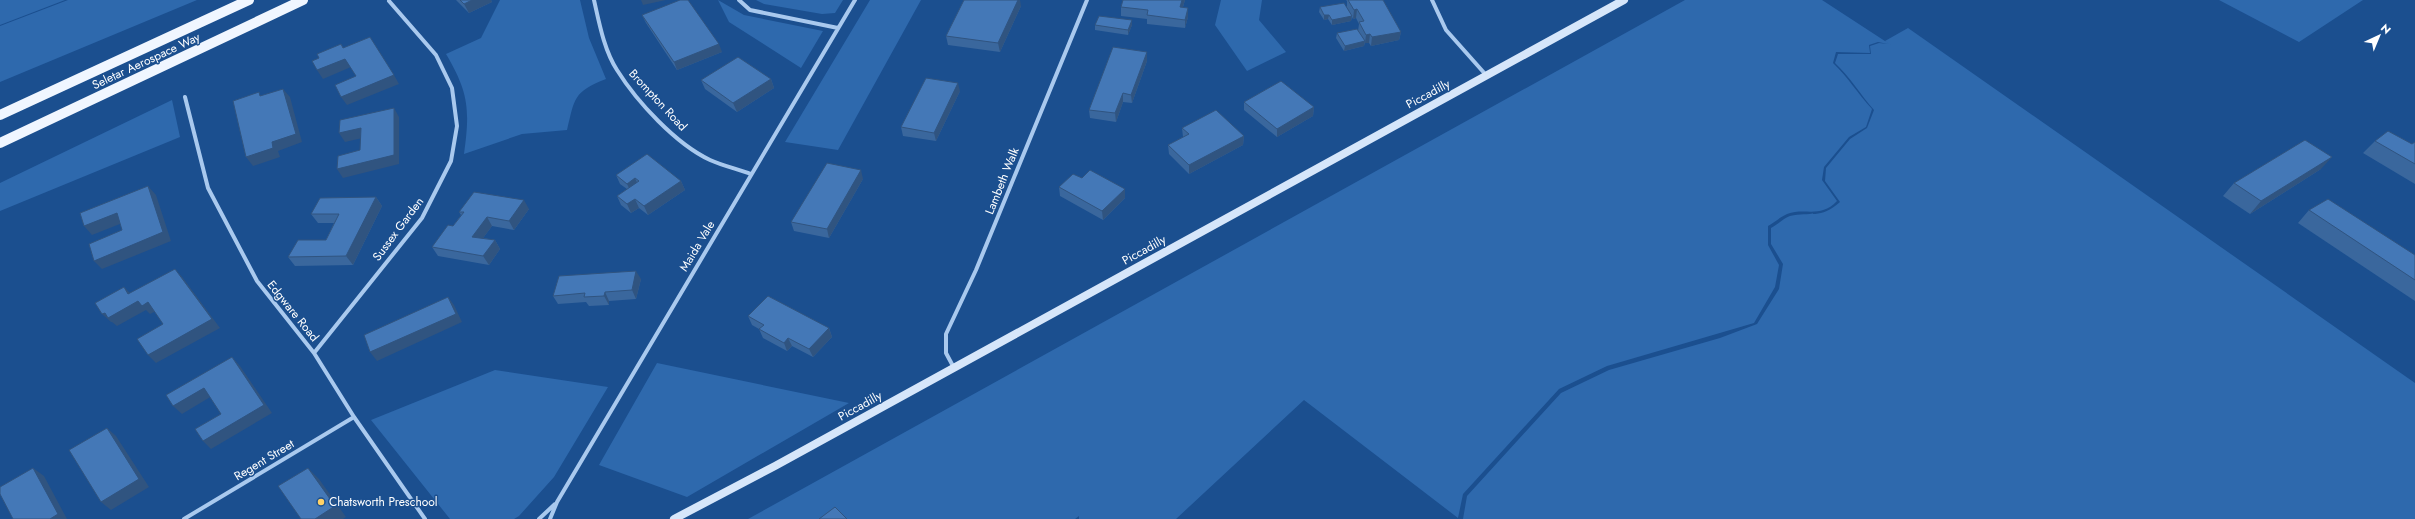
<svg xmlns="http://www.w3.org/2000/svg" width="2415" height="519" viewBox="0 0 2415 519" font-family="Jost,sans-serif">
<rect width="100%" height="100%" fill="#1b4f8f"/>
<!-- green -->
<path fill="#2e69ad" d="M0,0H65L0,25Z
M68,0H197L0,82V26Z
M500,0H580L589,38L606,79C573,92 575,98 567,130L522,134L464,154C470,110 469,93 446,54L481,38Z
M718,0L744,15L823,31L801,68L729,22Z
M756,0H843L835,13L822,14L764,4Z
M870,0H921L838,150L785,142Z
M1221,0H1262L1259,20L1286,52L1247,71L1215,25Z
M1685,0H1822L1891,45L1885,41L1908,28L2415,383V519H1463L1467,496L1561,393L1609,370L1720,338L1757,324L1779,289L1783,264L1771,244V228C1777,225 1784,218 1790,216C1811,211 1820,220 1840,202L1825,181L1826,168L1850,139L1867,128L1874,110C1860,94 1850,77 1835,63L1838,54H1871L1870,46L1879,43L1888,44L1878,42L1869,45L1870,53L1836,52L1833,63C1848,77 1858,94 1872,109L1866,127L1849,137L1824,167L1822,180L1837,201C1820,219 1805,207 1787,214C1780,217 1774,223 1768,226V245L1779,265L1775,287L1754,323L1607,366L1559,389L1463,494L1458,518L1304,400L1176,519H1079V516L1075,519H748Z
M2219,0H2363L2299,42Z
M172,100L180,137L0,211V183Z
M657,363L849,403L687,497L599,465Z
M495,370L608,387L554,477L519,516L514,519H450L371,420Z"/>
<g fill="none" stroke-linecap="round" stroke-linejoin="round">
<!-- street -->
<path stroke="#a9c9ee" stroke-width="4" d="M594,0C599,22 604,50 617,70C637,102 676,144 710,160C723,166 738,169 751,174
M739,0L750,10L838,28
M1432,0L1446,30L1486,75
M185,97L208,188L257,281L314,353L354,417L425,519
M314,353L422,218L451,161L457,126L452,88L436,55L389,1
M954,368L946,353V334L976,270L1087,0
M184,519L354,417
M539,519L555,504
M550,519L557,502L855,0"/>
<!-- secondary -->
<path stroke="#d6e6fa" stroke-width="8" d="M674,519L775,466L1624,0"/>
<!-- primary -->
<path stroke="#f0f6ff" stroke-width="10" d="M0,115L249,0
M0,143L303,0"/>
</g>
<!-- wall -->
<path fill="#3a679d" d="M456,0H491L492,2L469,13Z
M1123,0H1185L1183,7L1188,8V17L1185,28L1147,24V19L1121,16V7Z
M1346,0H1383L1401,32L1399,40L1371,46L1369,43H1365V42L1364,46L1344,51L1336,38L1337,33L1358,31L1359,24L1356,18L1353,19L1352,17L1351,21L1332,25L1328,19L1324,20L1319,12L1320,7H1347V1Z
M1021,6L1000,52L948,45L946,36Z
M642,15L722,52L677,70L646,23Z
M1095,25H1132L1128,35L1095,30Z
M1147,52V61L1132,103L1123,102L1116,122L1090,118L1089,110Z
M771,79L774,88L737,112L705,89L701,80Z
M960,91L936,141L903,136L901,127Z
M1244,102L1314,107L1313,116L1277,137L1244,110Z
M1182,128L1244,136L1243,145L1189,174L1169,154L1168,145L1183,137Z
M2375,141L2412,144L2415,142V184L2363,153Z
M2321,169L2250,214L2223,196L2234,183Z
M616,175L681,181L685,190L648,215L639,208L631,213L621,205L617,196L627,189L620,184Z
M1082,178L1125,198L1103,220L1060,196L1059,187Z
M863,179L829,238L794,231L791,222Z
M376,197L382,206L353,265L295,266L288,257L326,240L334,223H318L311,214Z
M529,209L514,230L492,226L483,238L495,240L500,249L489,265L438,256L432,247L453,226L461,215L459,212Z
M2309,210L2415,255V301L2298,223Z
M641,279L636,299L609,301V305L589,306L586,302L558,304L553,296Z
M748,316L829,328L832,337L813,357L792,346L787,351L763,338L759,329L752,325Z"/>
<!-- shaded-wall -->
<path fill="#305480" d="M472,0H491L492,2L469,13L464,4Z
M641,0H666L643,5Z
M1018,0H1020L1021,6L1000,52L998,43Z
M1182,0H1185L1180,16V7Z
M1188,8V17L1185,28V20Z
M1357,9L1356,18L1353,19L1354,10Z
M1324,15H1329L1328,19L1324,20Z
M1352,16L1351,21L1332,25V20Z
M1132,20V25L1128,35V30Z
M1401,32L1399,40L1371,46L1372,37Z
M1370,34L1369,43H1365L1366,35Z
M1365,41L1364,46L1344,51L1345,46Z
M719,44L722,52L677,70L674,62Z
M1147,52V61L1132,103L1131,95Z
M345,59L351,67L323,79L317,70Z
M394,75L399,84L347,105L341,97Z
M771,79L774,88L737,112L733,103Z
M958,83L960,91L936,141L934,133Z
M283,89L290,97L302,142L278,151L280,157L253,166L246,157L272,142Z
M1123,93V102L1116,122L1115,113Z
M1314,107L1313,116L1277,137V129Z
M394,108L399,117V164L343,178L337,169L394,155Z
M361,128L367,137L345,142L339,133Z
M1244,136L1243,145L1189,174V165Z
M2332,157L2321,169L2250,214L2261,201Z
M861,170L863,179L829,238L827,229Z
M635,178L639,187L631,192L627,184Z
M681,181L685,190L648,215L644,206Z
M148,186L156,195L171,241L102,269L94,261L163,232Z
M1125,189V198L1103,220L1102,211Z
M376,197L382,206L353,265L346,256Z
M635,199L639,208L631,213L627,204Z
M524,200L529,209L514,230L509,221Z
M117,213L125,222L92,235L84,226Z
M487,217L492,226L478,245L472,237Z
M495,240L500,249L489,265L483,256Z
M175,269L183,278L220,328L156,363L148,355L212,319Z
M636,271L641,279L636,299L632,290Z
M124,287L138,301L148,302L156,311L150,314L146,310L117,326L112,322H111L102,314L128,294Z
M605,292L609,301V305L604,296Z
M448,297L454,305L462,322L377,361L370,352Z
M829,328L832,337L813,357L809,349Z
M788,338L792,346L787,351L784,343Z
M232,357L240,366L272,413L211,449L203,441L264,405Z
M204,388L212,396L182,414L173,406Z
M107,428L116,436L149,487L111,510L101,502Z
M33,468L44,476L67,519H50Z
M308,468L319,479L346,517L343,519H315Z"/>
<!-- building -->
<path fill="#4478b7" stroke="#305480" d="M460,0H472L464,4Z
M680,0H688L719,44L674,62L642,15Z
M964,0H1018L998,43L946,36Z
M1123,0H1182L1180,7L1188,8L1185,20L1147,15L1148,10L1121,7Z
M1348,0H1383L1401,32L1372,37L1370,34L1366,35L1359,22L1364,21L1357,9L1354,10Z
M1344,3L1352,16L1332,20L1329,15H1324L1320,7Z
M1099,16L1132,20L1128,30L1095,25Z
M1357,29L1365,41L1345,46L1337,33Z
M370,37L394,75L341,97L335,85L356,76L345,59L317,70L312,61L319,58L317,54L341,44L343,48Z
M1113,47L1147,52L1131,95L1123,93L1115,113L1089,110Z
M738,57L771,79L733,103L701,80Z
M926,78L958,83L934,133L901,127Z
M1281,81L1314,107L1277,129L1244,102Z
M283,89L296,134L272,142L273,148L246,157L233,101L259,92L260,96Z
M394,108V155L337,169L338,156L360,150L361,128L339,133L340,120Z
M1216,110L1244,136L1189,165L1168,145L1189,134L1182,128Z
M2388,131L2412,144L2415,142V164L2375,141Z
M2305,140L2332,157L2261,201L2234,183Z
M647,154L681,181L644,206L635,199L627,204L617,196L639,181L635,178L627,184L616,175Z
M827,163L861,170L827,229L791,222Z
M1090,170L1125,189L1102,211L1059,187L1073,174L1082,178Z
M148,186L163,232L94,261L89,244L122,230L117,213L84,226L80,213Z
M474,192L524,200L509,221L487,217L472,237L495,240L483,256L432,247L448,225L453,226L464,212H459Z
M376,197L346,256L288,257L298,240H326L339,214H311L320,198Z
M2328,199L2415,255V280L2309,210Z
M175,269L212,319L148,355L137,339L163,324L148,302L142,306L138,301L108,318L105,313L102,314L95,303L124,287L128,294Z
M636,271L632,290L605,292L604,296L584,297L585,293L553,296L559,276Z
M768,296L829,328L809,349L788,338L784,343L759,329L764,325L748,316Z
M448,297L456,314L370,352L364,335Z
M232,357L264,405L203,441L195,429L221,414L204,388L173,406L166,395Z
M107,428L139,479L101,502L69,450Z
M33,468L58,514L50,519H13L0,494V487Z
M308,468L335,506L315,519H301L278,486Z
M835,507L847,519H819Z"/>
<!-- markers -->
<circle fill="#ffd166" stroke="#1b4f8f" stroke-width="1.5" cx="321" cy="502" r="4"/>
<g text-anchor="middle" stroke-width="3" stroke-linejoin="round" paint-order="stroke">
<!-- street labels -->
<g font-size="12" fill="#fff" stroke="#1b4f8f">
<text transform="translate(146 61) rotate(-25)" y="4">Seletar Aerospace Way</text>
<text transform="translate(1428 94) rotate(-28)" y="4">Piccadilly</text>
<text transform="translate(658 100) rotate(47)" y="4">Brompton Road</text>
<text transform="translate(1002 181) rotate(-68)" y="4">Lambeth Walk</text>
<text transform="translate(398 229) rotate(-53)" y="4">Sussex Garden</text>
<text transform="translate(697 246) rotate(-59)" y="4">Maida Vale</text>
<text transform="translate(1144 250) rotate(-29)" y="4">Piccadilly</text>
<text transform="translate(293 311) rotate(51)" y="4">Edgware Road</text>
<text transform="translate(860 406) rotate(-29)" y="4">Piccadilly</text>
<text transform="translate(264 460) rotate(-31)" y="4">Regent Street</text>
</g>
<!-- poi labels -->
<g font-size="12" fill="#fff" stroke="#1b4f8f" text-anchor="start">
<text x="329" y="506">Chatsworth Preschool</text>
</g>
</g>
<!-- north arrow -->
<g transform="translate(2379 36) rotate(44)" stroke="#1b4f8f" stroke-width="3" paint-order="stroke">
<path d="M0-3L7 15L0 10L-7 15Z" fill="#ffffff"/>
<text y="-6" font-size="11" font-weight="bold" text-anchor="middle" fill="#ffffff">N</text>
</g>
</svg>
